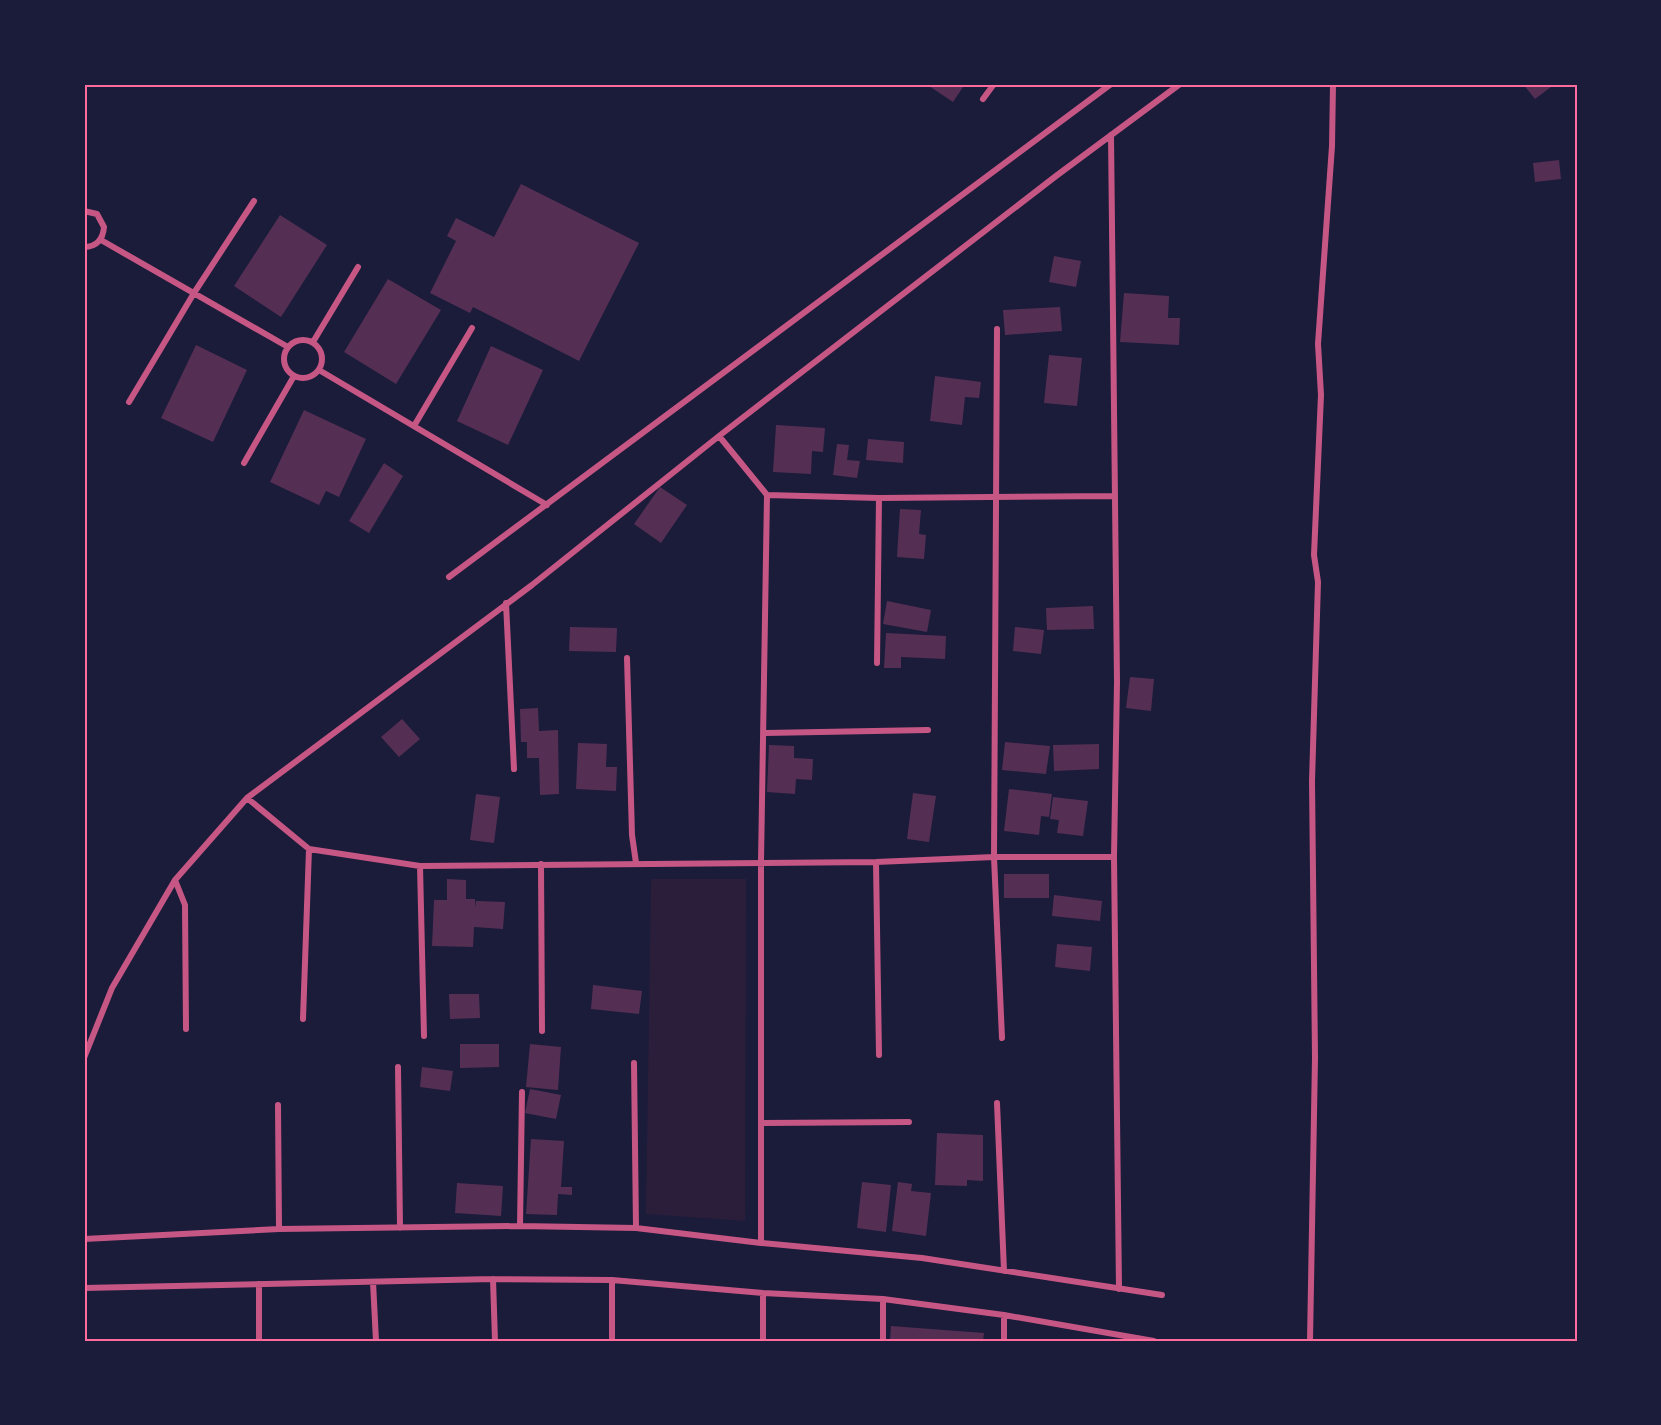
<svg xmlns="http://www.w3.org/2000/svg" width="1661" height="1425" viewBox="0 0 1661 1425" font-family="'Sofia Sans Condensed',sans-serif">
<rect width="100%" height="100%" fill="#1b1b3a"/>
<!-- green -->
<path fill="#2a1e3b" d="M651,879H746L745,1221L646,1214Z"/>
<!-- building -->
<path fill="#542f53" d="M926,84H965L953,102Z
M1523,84H1555L1535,99Z
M1559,160L1561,179L1535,182L1533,163Z
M521,184L639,243L579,361L473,307L470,313L430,293L456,241L447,236L456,218L494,237Z
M280,215L327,245L281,317L234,286Z
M1054,256L1081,261L1076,287L1049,282Z
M388,279L441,310L396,384L344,352Z
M1124,293L1169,296L1168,318H1180L1179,345L1120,342Z
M1060,307L1062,331L1005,335L1003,310Z
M196,345L247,370L213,442L161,418Z
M491,346L543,370L508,445L457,421Z
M1049,355L1082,358L1077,406L1044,403Z
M935,376L981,382L979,398L965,397L962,425L930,421Z
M304,410L366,439L339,497L326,491L319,505L270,482Z
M776,425L825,428L823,452L812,451L811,474L773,472Z
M868,439L904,442L903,463L866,460Z
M837,444L849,445L847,460L860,461L857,478L833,475Z
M384,463L403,476L369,533L349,521Z
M660,487L687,505L661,543L634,524Z
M900,509L921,510L919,534L926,535L924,559L897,557Z
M887,601L931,610L927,632L883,624Z
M1093,606L1094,629L1047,630L1046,608Z
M570,627L617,628L616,652L569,651Z
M1015,627L1044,630L1041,654L1013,651Z
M886,633L946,636L945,659L901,657V668H884Z
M1130,677L1154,679L1151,711L1126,708Z
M538,708L539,731L558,730L559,794L540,795L539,758H527V742H521L520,709Z
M402,719L420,739L399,757L381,737Z
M1005,742L1050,746L1046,774L1002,770Z
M578,743L607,744L606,767H617L616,791L576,789Z
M1099,744V769L1054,771L1053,745Z
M769,745L794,746V758L813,759L812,780L796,779L795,794L767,792Z
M1009,789L1052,794L1049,817L1041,816L1039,835L1004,831Z
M913,793L936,796L929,842L907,839Z
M476,794L500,797L494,843L470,840Z
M1053,797L1088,801L1083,836L1057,833L1059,820L1050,819Z
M1004,874H1049V898H1004Z
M447,879L466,880V899H475V908L476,901L505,902L503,929L474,927L473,947L432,946L434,900H447Z
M1054,895L1102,901L1100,921L1052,916Z
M1057,944L1092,947L1090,971L1055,967Z
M593,985L642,991L639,1014L591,1009Z
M449,994H479L480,1018L450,1019Z
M460,1044H499V1067L460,1068Z
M530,1044L561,1047L558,1090L526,1087Z
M422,1067L453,1071L450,1091L420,1087Z
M530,1089L561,1095L556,1119L525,1113Z
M937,1133L983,1135V1181L967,1180V1186L935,1185Z
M531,1139L564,1141L561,1187H572V1195L558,1194L557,1215L526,1214Z
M862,1182L891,1185L886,1232L857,1228Z
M898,1182L912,1184L911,1191L931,1193L926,1236L892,1231Z
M457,1183L503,1186L501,1216L455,1213Z
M891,1326L984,1333L983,1341H890Z"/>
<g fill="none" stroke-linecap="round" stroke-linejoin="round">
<!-- minor -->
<path stroke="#c65784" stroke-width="6" d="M983,99L994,84
M1111,135L1117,682L1114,857L1119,1289
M84,211L97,214L104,227C103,239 97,247 84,247
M101,240L288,347
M997,329L994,857L1002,1038
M284 359a19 19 0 1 1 38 0a19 19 0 1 1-38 0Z
M313,342L358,267
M319,370L547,505
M129,402L194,293L254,201
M414,426L472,328
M719,436L767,495L761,862V1243
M244,463L294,376
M767,495L879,498L1114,496
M449,577L1111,84
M506,603L514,769
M627,658L632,835L636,863
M877,663L879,498
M765,733L928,730
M247,798L309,849L420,866L876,862L994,857H1114
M876,862L879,1055
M541,864L542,1031
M420,866L424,1036
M175,880L185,905L186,1029
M303,1019L309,849
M84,1058L112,988L175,880L247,798L532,585L719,436L1056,176L1180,84
M634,1063L636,1228
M398,1067L400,1228
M997,1103L1004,1271
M278,1105L279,1229
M761,1123L909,1122
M520,1226L522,1092
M84,1239L279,1229L520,1226L636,1228L761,1243L922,1258L1162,1295
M493,1279L495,1341
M612,1280V1341
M373,1282L376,1341
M259,1284V1341
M84,1288L493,1279L612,1280L763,1293L883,1299L1004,1315L1154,1341
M883,1299V1341
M763,1341V1293
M1004,1341V1315
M1310,1341L1315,1058L1312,781L1318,582L1314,555L1321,395L1318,344L1332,146L1333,84"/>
</g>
<!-- border -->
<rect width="1661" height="1425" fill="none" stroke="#1b1b3a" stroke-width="171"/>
<rect x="86" y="86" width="1490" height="1254" fill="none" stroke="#ff6b9d" stroke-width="2"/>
</svg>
